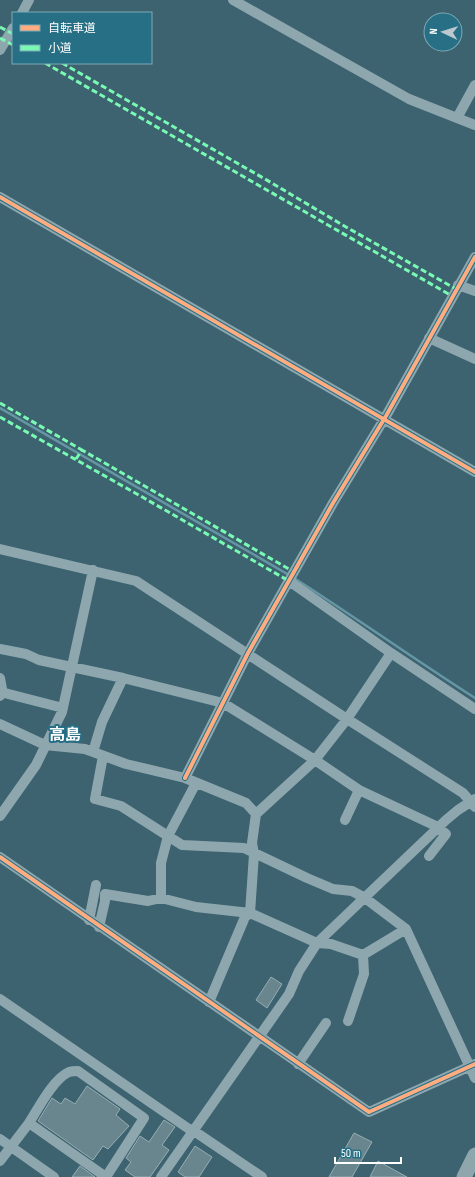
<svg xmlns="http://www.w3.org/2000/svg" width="475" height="1177" viewBox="0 0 475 1177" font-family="'Sofia Sans Condensed','Noto Sans JP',sans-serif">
<rect width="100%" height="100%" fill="#3c636f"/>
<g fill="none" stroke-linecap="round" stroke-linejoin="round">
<!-- stream -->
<path stroke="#6696a4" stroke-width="2.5" d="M0,408L289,575
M294,578C355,617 414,659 475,698"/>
</g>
<!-- building -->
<path fill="#69868e" stroke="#96adb3" d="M271,977L282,984L267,1008L256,1000Z
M87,1086L120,1109L116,1115L129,1126L108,1149L103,1146L93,1160L38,1121L52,1098L61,1104L65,1098L75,1104Z
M164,1120L175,1127L162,1145L169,1150L150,1177H135L125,1170L131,1162L126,1158L140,1136L149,1142Z
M354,1133L372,1142L352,1177H329Z
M195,1146L212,1157L199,1177H185L178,1172Z
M378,1161L407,1177H370Z
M80,1166L95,1177H72Z"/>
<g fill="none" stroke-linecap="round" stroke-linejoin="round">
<!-- minor -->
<path stroke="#8ea7af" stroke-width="10" d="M233,0L409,99L475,125
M22,13L29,0
M0,50L13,28
M457,118L475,85
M0,197L475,472
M458,285L475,291
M429,338L475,359
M0,549L136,581L347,719L463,793L475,807
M289,581L391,653
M0,649L26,654L39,660L123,678L102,722L93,752
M0,678L2,689L0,696
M123,678L223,703L315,760L347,719L391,653L475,709
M1,692L63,708
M0,724L45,745L85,749L126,764L185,778L246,803L256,814L252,843L254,854L250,913
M103,756L95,799L121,806L182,845L244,848L307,878L333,889L352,891L365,898L406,929L475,1078
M185,778L248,653L333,503L386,416L475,257
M359,790L438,827L446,834L429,856
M256,814L315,760L359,790L345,820
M0,816L36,765L62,712L93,570
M0,857L369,1112L475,1064
M161,898V863L168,836L196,783
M89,920L96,885
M99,927L105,901V894L148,901L161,898L196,907L250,913L317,943L331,944L363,955
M0,999L189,1129L194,1131L262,1177
M209,1002L245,917L250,913
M348,1021L364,974L363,955L406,929
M298,1064L326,1023
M29,1123C38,1109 53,1079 69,1072C72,1071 76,1071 78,1071L144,1118L106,1177
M0,1139L54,1177
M0,1161L29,1123L106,1177
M161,1177L289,994L299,971L317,943L446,820L458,810L475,799"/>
<!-- highway -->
<path stroke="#8fa6ad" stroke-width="15" d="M464,1177L475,1155"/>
<!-- quiet -->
<path stroke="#7af9b4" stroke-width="3" stroke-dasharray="6 3" stroke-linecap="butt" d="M0,27L13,34
M0,38L13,45
M45,63L452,296
M62,63L265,179L346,227L456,289
M0,403L82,450
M0,417L144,498L289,581
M76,459L82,450L294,572"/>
<!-- cycleway casing -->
<g stroke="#266f85" stroke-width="6">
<path id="cycleway" d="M0,197L475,472
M185,778L248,653L333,503L386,416L475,257
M0,857L369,1112L475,1064"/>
</g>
<!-- cycleway -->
<use href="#cycleway" stroke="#ffac80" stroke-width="4"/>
</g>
<g text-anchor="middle" stroke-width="4" stroke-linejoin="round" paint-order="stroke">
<!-- neighbourhood labels -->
<g font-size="16" font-weight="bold" fill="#fff" stroke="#266f85">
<text x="65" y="740">高島</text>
</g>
</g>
<!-- legend -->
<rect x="12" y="12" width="140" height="52" fill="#266f85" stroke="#7da9b6"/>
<rect x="20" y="25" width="20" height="6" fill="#ffac80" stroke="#7da9b6"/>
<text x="48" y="32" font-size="12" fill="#ffffff">自転車道</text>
<rect x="20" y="45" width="20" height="6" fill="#7af9b4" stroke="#7da9b6"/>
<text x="48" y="52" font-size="12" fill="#ffffff">小道</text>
<!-- north arrow -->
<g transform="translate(443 32) rotate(274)"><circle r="19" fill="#266f85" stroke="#7da9b6"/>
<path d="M0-3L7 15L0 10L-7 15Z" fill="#bbc8cd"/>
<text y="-6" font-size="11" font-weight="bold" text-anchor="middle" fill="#ffffff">N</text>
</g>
<!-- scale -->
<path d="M335 1157v6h66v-6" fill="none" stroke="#ffffff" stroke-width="2"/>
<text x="341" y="1157" font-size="12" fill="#ffffff" stroke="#266f85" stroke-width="3" paint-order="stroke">50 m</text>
</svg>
